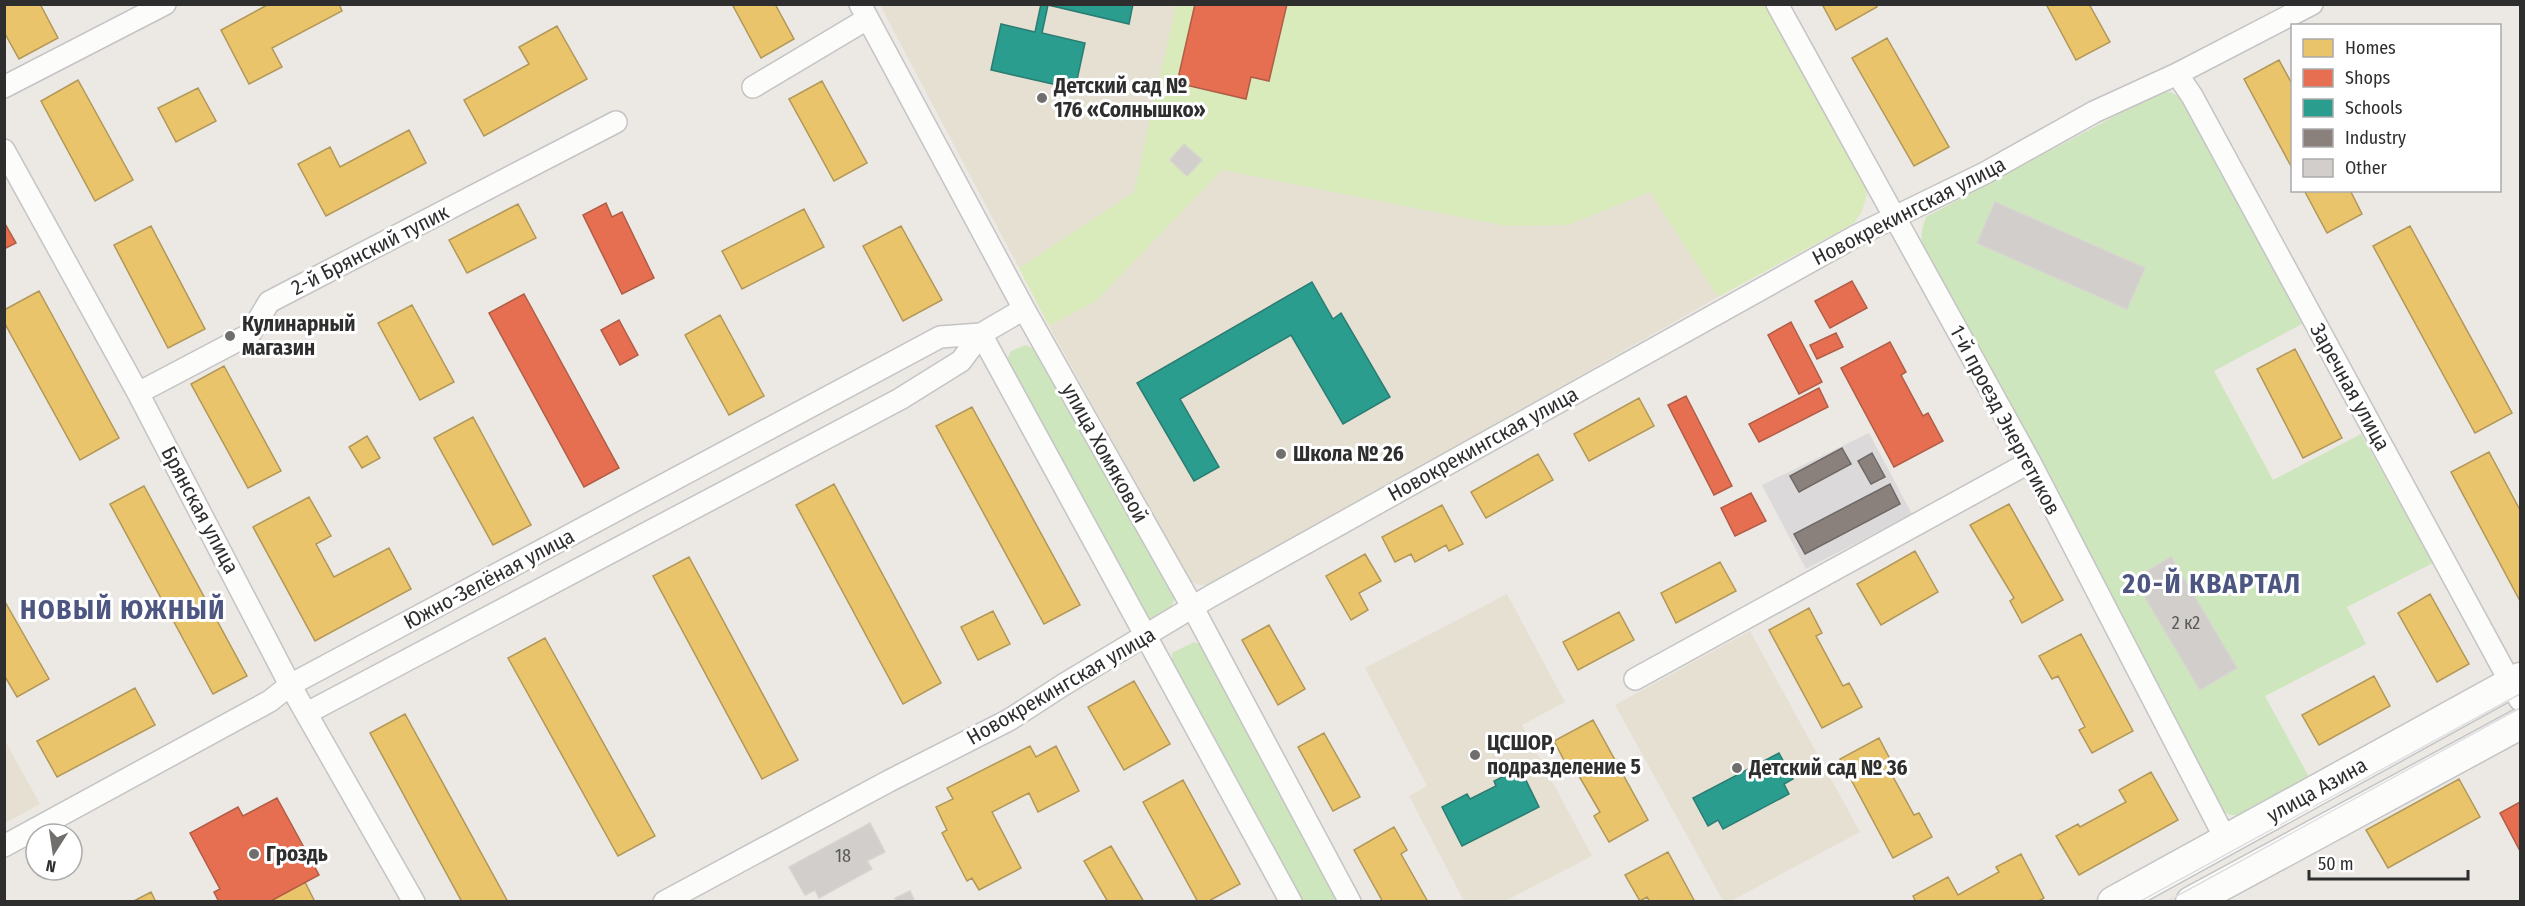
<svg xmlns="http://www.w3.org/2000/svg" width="2525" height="906" viewBox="0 0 2525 906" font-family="'Fira Sans Condensed',sans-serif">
<rect width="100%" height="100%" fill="#ece8e4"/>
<!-- industrial -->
<path fill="#dcd9db" d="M1869,433L1912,514L1806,569L1762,485Z"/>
<!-- education -->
<path fill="#e6e0d3" d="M880,5H1176L1134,192L1019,268Z
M1221,170L1506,226L1568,225L1650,192L1718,297L1212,585H1199L1191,582L1049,326L1096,301Z
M1507,594L1565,702L1522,725L1592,856L1505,901H1464L1409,796L1427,786L1365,668Z
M1750,631L1860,832L1731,901H1723L1615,705Z
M4,739L40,804L5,823H4Z"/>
<!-- green -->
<path fill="#cee6be" d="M2170,92L2185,99L2302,324L2214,371L2273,480L2361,434L2433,563L2347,607L2366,644L2265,696L2309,777L2240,815H2230L2220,810L1921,247L1922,229L1926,217L2158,93Z
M1026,345L1043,354L1175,597L1169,613L1153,620L1141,615L1009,367L1007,359L1011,351Z
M1194,642L1204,646L1340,901H1301L1172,662V653Z"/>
<!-- pitch -->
<path fill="#d9eabb" d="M1176,5H1766L1868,191L1862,211L1854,223L1718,297L1650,192L1568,225L1506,226L1222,170L1096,301L1049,326L1019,268L1134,192Z"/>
<!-- homes -->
<path fill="#e9c46a" stroke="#b19758" stroke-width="1.5" d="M4,4H40L58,38L19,59L4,32Z
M269,4H339L342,11L272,48L282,67L249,84L221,30Z
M732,4H775L794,39L761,58Z
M1822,4H1876L1877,7L1836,30Z
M2046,4H2089L2110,42L2076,60Z
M557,26L587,79L484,136L464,100L529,64L519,47Z
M1887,38L1949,147L1914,166L1852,58Z
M2279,60L2292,84V168L2244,79Z
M78,80L133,180L95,201L41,101Z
M822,81L867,163L834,181L789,99Z
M198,88L216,121L176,142L158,108Z
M409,130L426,163L326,216L298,164L330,147L340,167Z
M2304,190H2350L2362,214L2327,233Z
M518,204L536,238L467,273L449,240Z
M804,209L824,247L742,289L722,251Z
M151,226L205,329L168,348L114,245Z
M901,226L942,300L903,321L863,246Z
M2410,226L2512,413L2475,433L2373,246Z
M39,291L119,438L80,460L4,322V310Z
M412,305L454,382L420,400L378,323Z
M720,315L764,396L729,415L685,335Z
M2295,349L2342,438L2303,458L2257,369Z
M224,366L281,471L248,488L191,384Z
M1639,398L1654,426L1589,461L1574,434Z
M972,407L1080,605L1044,624L936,426Z
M473,417L531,525L493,545L434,438Z
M367,436L380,458L362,468L349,447Z
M2489,452L2520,510V601L2451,472Z
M1538,454L1553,480L1486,518L1471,492Z
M834,484L941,683L903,704L796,505Z
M144,486L247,676L213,694L110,504Z
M309,497L331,536L316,544L334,577L389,548L411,589L315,641L253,527Z
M2009,504L2063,600L2022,623L2010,601L2014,598L1970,525Z
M1442,505L1463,544L1449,551L1446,545L1415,562L1411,554L1395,562L1382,537Z
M1915,551L1938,592L1881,625L1857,584Z
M1365,554L1381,581L1359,593L1368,610L1351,620L1326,576Z
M689,557L798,760L762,779L653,576Z
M1720,562L1736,591L1676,623L1661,593Z
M2430,594L2469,664L2437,682L2398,613Z
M4,600L49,679L17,697L4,675Z
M1809,608L1822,633L1816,636L1843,686L1849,683L1862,707L1822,728L1769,630Z
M993,611L1010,644L978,660L961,627Z
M1619,612L1634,640L1578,670L1563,642Z
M1269,625L1305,689L1278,705L1242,640Z
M2081,634L2133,731L2092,753L2079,730L2085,727L2058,676L2052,679L2039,656Z
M545,638L655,836L618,856L508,658Z
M2374,676L2390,706L2319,745L2302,715Z
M1134,681L1170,744L1124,770L1088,707Z
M135,688L155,725L57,777L37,741Z
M405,714L508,902H462L370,733Z
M1593,720L1648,820L1609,842L1594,816L1600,812L1572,764L1567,766L1554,741Z
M1324,733L1360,797L1333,811L1298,747Z
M1879,738L1891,761L1886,764L1914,815L1919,813L1932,837L1893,858L1840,759Z
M1030,746L1036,757L1056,746L1079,791L1038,812L1029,793L992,812L1021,868L979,890L972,878L967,881L942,833L947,830L936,807L953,799L947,788Z
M2151,772L2178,820L2079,875L2056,836L2078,824L2080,827L2126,802L2119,790Z
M2459,779L2480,817L2388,868L2366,830Z
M1183,780L1240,884L1207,902H1198L1143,802Z
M1394,827L1407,850L1401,854L1428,902H1383L1354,850Z
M1111,846L1144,902H1108L1084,861Z
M1668,852L1695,902H1650L1647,897L1640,901L1625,875Z
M2021,854L2044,898L2037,902H1916L1913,896L1948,877L1958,895L1999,872L1996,867Z
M305,882L315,902H272L271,900Z
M151,892L156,902H132Z"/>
<!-- shops -->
<path fill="#e76f51" stroke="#b05c46" stroke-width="1.5" d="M1195,4H1287L1269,81L1251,77L1246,99L1177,83Z
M606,203L612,217L622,212L654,278L622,294L583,215Z
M4,222L16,243L4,249Z
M1852,281L1867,308L1830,328L1815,301Z
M524,294L619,468L584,487L489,313Z
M619,320L638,355L620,365L601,330Z
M1791,322L1822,382L1799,394L1768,335Z
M1836,333L1843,347L1817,359L1810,345Z
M1890,342L1906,372L1901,375L1923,416L1928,413L1943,441L1894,467L1841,368Z
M1819,388L1828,407L1759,442L1749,424Z
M1686,396L1732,486L1714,495L1668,405Z
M1751,493L1766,521L1735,536L1721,508Z
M277,798L319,875L269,902H219L214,892L220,889L190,833L238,807L243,816Z
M2520,802V851L2500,813Z"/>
<!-- schools -->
<path fill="#2a9d8f" stroke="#2b7c72" stroke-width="1.5" d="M1041,4H1133L1129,24L1048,5L1042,33L1085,43L1075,89L991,70L1001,24L1035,32Z
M1312,282L1333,319L1341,313L1390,397L1343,424L1291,335L1180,399L1219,467L1194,481L1137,383Z
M1779,753L1793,779L1784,784L1789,794L1723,829L1718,820L1708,826L1693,798Z
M1520,768L1539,807L1462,846L1442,807L1467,794L1470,799L1496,786L1494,781Z"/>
<!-- industry -->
<path fill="#8a817c" stroke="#6e6865" stroke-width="1.5" d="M1842,448L1851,464L1799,492L1790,476Z
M1872,453L1885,477L1871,484L1858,461Z
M1890,484L1900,504L1805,554L1794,534Z"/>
<!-- building -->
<path fill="#d1cecb" stroke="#d7d4d0" stroke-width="1.5" d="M1184,144L1202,160L1187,176L1170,160Z
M1995,202L2145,268L2127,309L1977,243Z
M2171,557L2237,668L2200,690L2134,579Z
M870,823L885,852L867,861L872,869L819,898L815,890L805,895L789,867Z
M910,891L915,902H897L895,898Z"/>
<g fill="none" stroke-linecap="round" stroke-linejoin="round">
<!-- street casing -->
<g stroke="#c5c4c5" stroke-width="24">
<path id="street" d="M860,4L1024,309L1193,608L1350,902
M1777,4L2030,462L2226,840
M2177,74L2192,96L2520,700
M4,87L165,4
M753,87L867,19
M4,150L138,393L290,685L414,902
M138,393L250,334L269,302L616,122
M1635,679L2030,462
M307,713L900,399L961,361L981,334L1291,902
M4,846L270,701L290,685L940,337L981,334L1024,309
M664,902L889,781L1009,720L1063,685L1211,596L1856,236L1985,173L2094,112L2177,74L2312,4"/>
</g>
<!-- secondary casing -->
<g stroke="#c5c4c5" stroke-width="33">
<path id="secondary" d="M2113,902L2520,678
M2191,902L2520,724"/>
</g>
<!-- street -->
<use href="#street" stroke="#fcfcfb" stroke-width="21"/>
<!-- secondary -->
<use href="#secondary" stroke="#fcfcfb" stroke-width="30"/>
<!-- tram -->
<path stroke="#dfdfe1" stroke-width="1.5" d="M2139,902L2520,694
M2166,902L2520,708"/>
</g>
<!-- markers -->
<g fill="#706f6e" stroke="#fff" stroke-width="2">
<circle cx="1042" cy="98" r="6"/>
<circle cx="230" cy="336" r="6"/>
<circle cx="1281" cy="454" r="6"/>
<circle cx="1475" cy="755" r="6"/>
<circle cx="1737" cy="768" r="6"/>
<circle cx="254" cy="854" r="6"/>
</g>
<g text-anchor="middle" stroke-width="6" stroke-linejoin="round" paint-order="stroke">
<!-- number labels -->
<g font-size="18" fill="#585857">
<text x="2186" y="629">2 к2</text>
<text x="843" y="862">18</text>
</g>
<!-- poi labels -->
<g font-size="21" font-weight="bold" fill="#2e2e2e" stroke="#fff" text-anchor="start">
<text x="1054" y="93">Детский сад №<tspan x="1054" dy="24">176 «Солнышко»</tspan></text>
<text x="242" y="331">Кулинарный<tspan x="242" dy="24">магазин</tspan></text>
<text x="1293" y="461">Школа № 26</text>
<text x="1487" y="750">ЦСШОР,<tspan x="1487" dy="24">подразделение 5</tspan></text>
<text x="1749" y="775">Детский сад № 36</text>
<text x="266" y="861">Гроздь</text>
</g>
<!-- street labels -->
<g font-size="21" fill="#2e2e2e" stroke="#fff">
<text transform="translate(1909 211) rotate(-27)" y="7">Новокрекингская улица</text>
<text transform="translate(370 250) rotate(-27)" y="7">2-й Брянский тупик</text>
<text transform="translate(2350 387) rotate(61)" y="7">Заречная улица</text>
<text transform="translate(2005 420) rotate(62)" y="7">1-й проезд Энергетиков</text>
<text transform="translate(1483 444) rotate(-29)" y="7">Новокрекингская улица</text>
<text transform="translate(1105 453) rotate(61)" y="7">улица Хомяковой</text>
<text transform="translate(200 510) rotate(62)" y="7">Брянская улица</text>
<text transform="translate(489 579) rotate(-28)" y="7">Южно-Зелёная улица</text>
<text transform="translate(1061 686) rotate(-30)" y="7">Новокрекингская улица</text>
<text transform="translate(2317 790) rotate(-29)" y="7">улица Азина</text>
</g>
<!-- district labels -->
<g font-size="27" font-weight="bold" letter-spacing="1.5" fill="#4d5680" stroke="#fff">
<text x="2212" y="593">20-Й КВАРТАЛ</text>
<text x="123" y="619">НОВЫЙ ЮЖНЫЙ</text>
</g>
</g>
<!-- border -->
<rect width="2525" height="906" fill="none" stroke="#2e2e2e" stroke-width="12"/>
<!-- legend -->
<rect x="2291" y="24" width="210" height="168" fill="#ffffff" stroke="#ababab" stroke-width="1.5"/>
<rect x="2303" y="39" width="30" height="18" fill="#e9c46a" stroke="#ababab" stroke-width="1.5"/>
<text x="2345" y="54" font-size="18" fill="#2e2e2e">Homes</text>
<rect x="2303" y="69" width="30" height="18" fill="#e76f51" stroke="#ababab" stroke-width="1.5"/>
<text x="2345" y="84" font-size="18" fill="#2e2e2e">Shops</text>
<rect x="2303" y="99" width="30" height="18" fill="#2a9d8f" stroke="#ababab" stroke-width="1.5"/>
<text x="2345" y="114" font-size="18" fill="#2e2e2e">Schools</text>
<rect x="2303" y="129" width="30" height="18" fill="#8a817c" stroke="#ababab" stroke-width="1.5"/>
<text x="2345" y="144" font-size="18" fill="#2e2e2e">Industry</text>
<rect x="2303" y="159" width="30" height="18" fill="#d1cecb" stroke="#ababab" stroke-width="1.5"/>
<text x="2345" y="174" font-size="18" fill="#2e2e2e">Other</text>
<!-- north arrow -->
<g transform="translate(54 852) rotate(192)"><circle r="28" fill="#ffffff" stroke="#ababab" stroke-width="1.5"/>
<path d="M0-4.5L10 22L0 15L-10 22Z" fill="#706f6e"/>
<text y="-9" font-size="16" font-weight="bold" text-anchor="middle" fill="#2e2e2e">N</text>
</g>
<!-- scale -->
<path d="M2309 870v9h159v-9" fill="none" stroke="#2e2e2e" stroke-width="3"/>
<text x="2318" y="870" font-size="18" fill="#2e2e2e" stroke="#ffffff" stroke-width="4.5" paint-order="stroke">50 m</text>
</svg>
